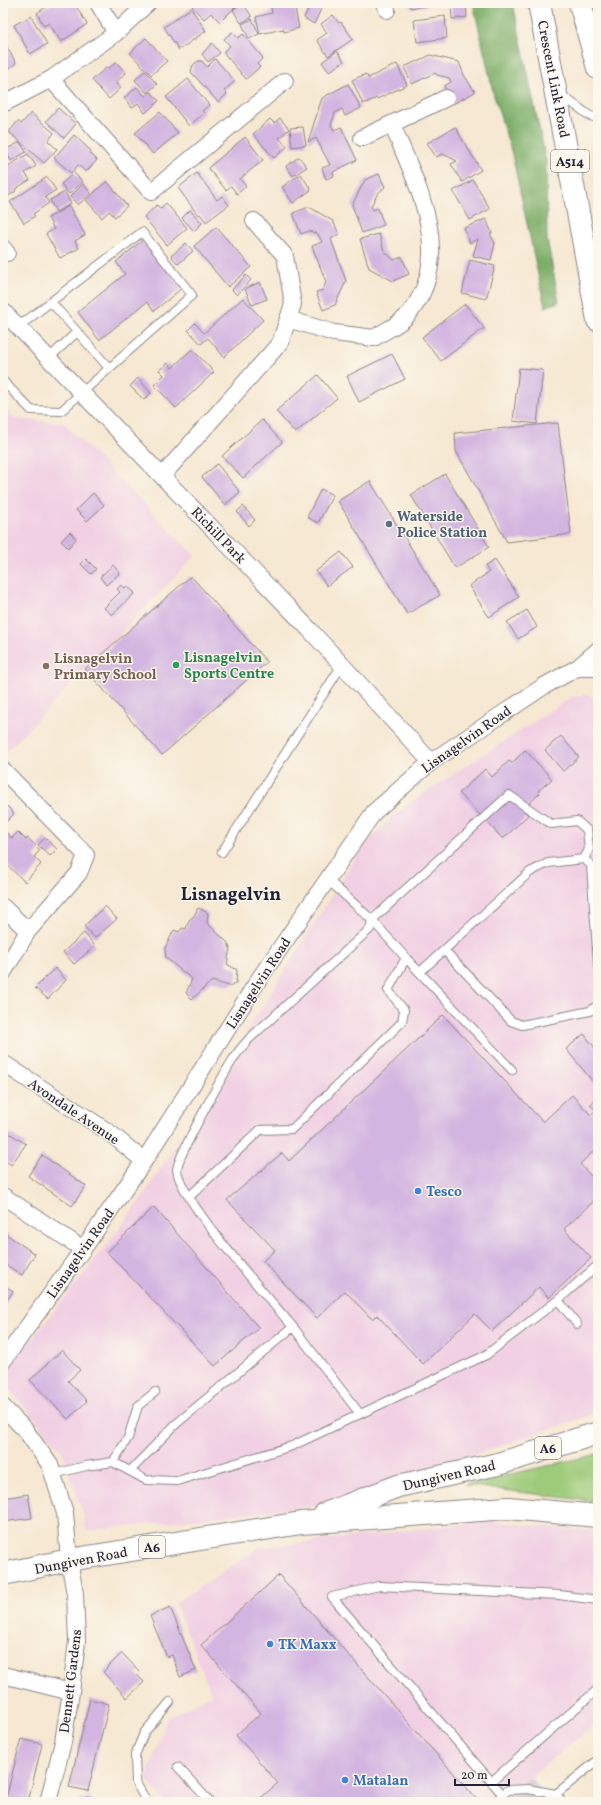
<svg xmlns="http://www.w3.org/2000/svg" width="601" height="1805" viewBox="0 0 601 1805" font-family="Vollkorn,serif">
<rect width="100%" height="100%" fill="#fbf7ec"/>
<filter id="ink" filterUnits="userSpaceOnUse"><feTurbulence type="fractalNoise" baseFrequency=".025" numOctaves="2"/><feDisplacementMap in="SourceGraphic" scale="8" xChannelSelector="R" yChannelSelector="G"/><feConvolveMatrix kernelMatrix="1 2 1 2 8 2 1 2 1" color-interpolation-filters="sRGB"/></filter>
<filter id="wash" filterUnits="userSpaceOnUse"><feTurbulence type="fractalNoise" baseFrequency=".012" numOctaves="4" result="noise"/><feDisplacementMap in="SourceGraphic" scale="16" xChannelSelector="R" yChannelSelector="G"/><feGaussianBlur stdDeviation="0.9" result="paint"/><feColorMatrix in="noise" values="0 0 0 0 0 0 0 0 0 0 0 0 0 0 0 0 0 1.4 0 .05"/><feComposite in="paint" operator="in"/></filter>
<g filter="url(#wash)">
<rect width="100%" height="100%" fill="#f6e8d2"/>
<!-- built -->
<path fill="#f1d0e3" d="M3,406L16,419L64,423L195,556L3,755Z
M588,694L598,701V1408L592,1415L324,1505L86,1531L84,1517L63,1453L3,1381V1375L103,1250L144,1195L361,849L397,812L432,788L572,697Z
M485,1521L598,1531V1722L530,1777L504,1802H165L146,1779L167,1718L212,1695L175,1603L259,1548Z"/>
<!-- industrial -->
<path fill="#cebed1" d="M530,1777L550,1802H504Z"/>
<!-- green -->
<path fill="#9dcb79" stroke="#60765a" d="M598,1454V1502L465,1485Z"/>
<!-- forest -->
<path fill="#7eaf69" stroke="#506852" d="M473,3H513L546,161L547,239L559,302L545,307L512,154L494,96Z"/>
<g id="blocks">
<!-- building -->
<path fill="#d3b5e1" d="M53,3H74L87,24L61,42L49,23L44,26L37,13Z
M195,3H234L237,5L220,22L211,13L204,19L192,7Z
M243,3L252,17L241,23L233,10Z
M270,3H294L299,28L284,32L283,29L260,34L256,17L272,13Z
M311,3L322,7L314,24L304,18Z
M410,3H442V4L410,8Z
M451,3H466L467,17L452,19Z
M191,8L206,31L179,50L164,27Z
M333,15L339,23L341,22L353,39L328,56L317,40L327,33L321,24Z
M31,16L47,44L30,54L14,25Z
M445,16L447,38L417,42L414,20Z
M252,19L259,34L249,39L242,24Z
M232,32L238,38L243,34L263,58L257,64L260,67L246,79L223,52L230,46L224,39Z
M146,38L167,61L151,75L130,53Z
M3,40L16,63L3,73Z
M212,43L220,53L208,62L202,54Z
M337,51L344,61L329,72L322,62Z
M430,55L459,62L464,75L475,92L453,104L444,86L451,82L449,78L437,75L435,73L412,84L404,67L417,61L418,62Z
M215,59L235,81L224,91L227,94L218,102L191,72L193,65L198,61H202L207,67Z
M116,62L126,73L116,82L121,88L109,99L92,80L107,67L109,68Z
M397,64L407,85L377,99V98L363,104L352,80L366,74L368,78Z
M145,71L157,84L147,93L135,80Z
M188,79L209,105L202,111L204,113L189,126L166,97Z
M348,84L361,108L345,116L342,109L335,113L331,125L334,130L341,127L357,160L333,172L334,176L326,179L322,168L330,165L316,138L308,142L322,98Z
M137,87L145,96L151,92L159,101L145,113L138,103L132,108L124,98Z
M58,108L76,124L64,138L46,121Z
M160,112L178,133L153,154L135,133Z
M31,113L54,133L48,141L57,149L44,163L9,132L18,121L21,124Z
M280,118L289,129L279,138L287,147L274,158L253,134L270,119L274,123Z
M303,127L306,145L292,147L290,128Z
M455,127L481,170L462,182L451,164L457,161L443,154L436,157L427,143Z
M74,135L91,151L90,153L97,160L86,172L78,165L71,173L54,158Z
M245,137L263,160L240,179L246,186L237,194L231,186L226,190L208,168Z
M20,142L26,152L11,161L5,150Z
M28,154L36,166L25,173L30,180L15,189L16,191L4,199L3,169Z
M299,157L307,167L293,176L286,166Z
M74,173L83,182L69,194L61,184Z
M197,173L217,200L222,196L229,205L206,222L200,214L198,215L178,188Z
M301,174L311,190L293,203L282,187Z
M379,174L385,187L378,193L371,206L373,210L378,208L384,225L362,233L352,205L365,180Z
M47,177L56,190L45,197L49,203L33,214L35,216L24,223L10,202Z
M473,180L490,209L470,220L453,191Z
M107,181L127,206L115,217L109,211L102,218L86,200Z
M83,184L91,193L78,205L70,197Z
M65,192L71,204L56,212L50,200Z
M166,203L187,228L167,245L144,217L157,205L160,209Z
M69,206L85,235L75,241L79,248L60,258L46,234L54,229L48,218Z
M309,207L333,221L339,234L331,239L346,281L335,305L323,310L316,292L323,290L326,282L312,246L322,242L318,234L309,231L301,234L293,213Z
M190,210L202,223L194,231L182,218Z
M486,219L492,233L490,234L495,243L491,260L473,256L478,239L470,243L464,228Z
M216,227L251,267L228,287L194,246Z
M379,234L384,251L394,260L402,257L409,274L393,281L369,268L360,239Z
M144,239L182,288L154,311L147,302L99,340L78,312L125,274L116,262Z
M186,243L193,251L178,264L171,256Z
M470,260L495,266L486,299L462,293Z
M246,275L251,280L237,295L232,290Z
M260,282L267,299L252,305L245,289Z
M243,298L263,320L224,357L208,338L201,344L188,330L195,323L204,333Z
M465,304L484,328L441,361L422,337Z
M192,349L214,372L176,408L154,385L164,375L159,370L168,363L172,368Z
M392,354L405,379L359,402L347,376Z
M519,368L543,370L537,424L513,421Z
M318,375L337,398L295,433L276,411Z
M138,378L151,393L144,400L130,386Z
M262,420L282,442L243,478L222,456Z
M558,423L571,534L507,542L456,451L455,433Z
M217,464L240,492L225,505L202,477Z
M445,474L489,547L455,568L411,495Z
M370,481L440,595L407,614L338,501Z
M321,489L333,495L318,523L307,517Z
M93,493L104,505L87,521L76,510Z
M243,506L255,520L249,526L237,512Z
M70,532L76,539L68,548L61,541Z
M341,552L353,567L327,586L316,571Z
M86,559L96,569L91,574L81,564Z
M495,560L519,597L489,617L469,586L489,572L485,566Z
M113,565L120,573L106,585L100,577Z
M191,576L267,662L162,755L85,669Z
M121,585L125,588L127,586L135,593L112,615L104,608L120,592L117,589Z
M527,610L537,627L518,639L507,622Z
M561,736L579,757L563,771L545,750Z
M525,750L552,779L538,791L540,793L523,809L528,815L503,839L459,793L485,769L492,777L509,761L512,763Z
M7,806L14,814L3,825V810Z
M3,830L12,838L18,832L26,840L28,838L40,850L34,857L41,864L25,882L3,861Z
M45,838L57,849L50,856L38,845Z
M105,906L117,919L95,938L84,926Z
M198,908L208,913L207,923L227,942L230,948L227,964L237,970L236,983L229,986L212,981L192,999L186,993L192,979L166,958L165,948L174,930L179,932L182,928L186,929L189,920L194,916Z
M84,933L95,946L74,964L63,952Z
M55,968L66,980L48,999L35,988Z
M443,1015L543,1122L572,1095L591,1115L596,1110L590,1105L598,1098V1147L580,1164L598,1184V1197L564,1229L591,1258L549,1298L539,1287L492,1331L475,1314L423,1364L377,1315L372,1319L345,1291L317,1318L263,1261L275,1250L227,1200L282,1153L289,1161Z
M584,1034L598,1052V1088L566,1049Z
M3,1129L26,1144L11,1165L3,1159Z
M42,1155L86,1186L72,1206L28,1176Z
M154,1207L259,1328L215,1366L107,1252Z
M3,1232L35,1254L22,1275L3,1263Z
M3,1284L13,1291L3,1307Z
M62,1350L80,1370L68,1381L87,1401L68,1419L30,1380Z
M28,1494L32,1518L3,1522V1498Z
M279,1575L339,1644L479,1802H256L278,1783L236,1735L261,1713L201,1645Z
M170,1607L196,1670L180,1677L172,1655L167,1657L150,1616Z
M122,1653L139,1671L136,1674L144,1682L127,1698L103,1672Z
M90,1699L109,1704L88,1791L69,1787Z
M21,1739L42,1744L28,1802L6,1798Z
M90,1796L92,1802H74Z"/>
</g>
</g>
<g filter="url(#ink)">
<use href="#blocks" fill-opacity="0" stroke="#8c8586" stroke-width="1"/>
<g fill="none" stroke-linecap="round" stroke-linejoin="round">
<!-- service casing -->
<g stroke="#8c8586" stroke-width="10">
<path id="service" d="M560,94L590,116L598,118
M51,302L109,368
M49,358L77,332
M3,381L31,410L61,411L192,295L142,232L18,327
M222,852L342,665
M445,951L511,1021L522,1025L590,1011L598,1005
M406,958L512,1070
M420,972L530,872L548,863L584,859L591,865L598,964
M189,1197L260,1130L292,1129L402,1022L404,1010L388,990L406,958L372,920L509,795L551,824L577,821L587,830L589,849L584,859
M558,1300L577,1324
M293,1327C270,1299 178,1199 177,1169C177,1158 225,1071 234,1058C238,1051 244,1045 249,1039L370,929L372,920L327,879
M113,1462L128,1438L138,1406L155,1392
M130,1471L176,1424L293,1327L360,1414
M53,1474L86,1466L113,1462L146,1480L177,1481L292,1446L486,1355L558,1300L598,1265
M178,1767L210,1802
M491,1782L598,1689
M556,1794L598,1760
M503,1795L332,1597L379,1586L559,1595L598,1600
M147,1802L136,1783L135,1755L144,1733L170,1702
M494,1802L508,1790L528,1789L556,1794L562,1802"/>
</g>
<!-- minor casing -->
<g stroke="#8c8586" stroke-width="18">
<path id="minor" d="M98,3L116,33
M385,3L387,10
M51,79L151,192L285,81
M3,104L51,79L116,33L148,3
M362,138L446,98
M3,248L7,253
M3,311L309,629L431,762
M288,319L334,333L374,338C384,331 399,325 407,316C458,257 416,184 392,124
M162,476L280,343L293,304L285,256L254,221
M577,668H598
M3,770L86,855L79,873L28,931L3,973
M3,907L28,931
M3,1063L110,1133L144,1161
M3,1196L83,1249
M3,1361L83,1249L144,1161L261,976L374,812L431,762L544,686L577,668L598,650
M3,1407L26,1431L50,1465L65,1513L69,1560L75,1594L77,1641L71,1692L63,1742L48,1802
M3,1675L71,1692"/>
</g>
<!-- trunk casing -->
<g stroke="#8c8586" stroke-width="24">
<path id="trunk" d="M539,3L598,320
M580,3L598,68
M325,1514L398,1486L498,1464L598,1433
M3,1574L69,1560L301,1523L508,1508L598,1516"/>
</g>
<!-- service -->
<use href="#service" stroke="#fff" stroke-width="8"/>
<!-- minor -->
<use href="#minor" stroke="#fff" stroke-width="16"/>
<!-- trunk -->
<use href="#trunk" stroke="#fff" stroke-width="22"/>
</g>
</g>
<!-- markers -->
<circle fill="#5c6f8a" stroke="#fbf7ec" stroke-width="1.5" cx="389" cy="524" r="4"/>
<circle fill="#2e9e5b" stroke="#fbf7ec" stroke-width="1.5" cx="176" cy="665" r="4"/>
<circle fill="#8d6e63" stroke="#fbf7ec" stroke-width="1.5" cx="46" cy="666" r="4"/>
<g fill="#3f7fe0" stroke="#fbf7ec" stroke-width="1.5">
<circle cx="418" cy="1191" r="4"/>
<circle cx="270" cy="1644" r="4"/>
<circle cx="345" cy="1780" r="4"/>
</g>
<g text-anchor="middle" stroke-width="3" stroke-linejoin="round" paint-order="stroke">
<!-- shield labels -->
<g fill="#fbf7ec" stroke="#636270" stroke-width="1">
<rect x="551" y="150" width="38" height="22" rx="3"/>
<rect x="535" y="1437" width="26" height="22" rx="3"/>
<rect x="139" y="1536" width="26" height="22" rx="3"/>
</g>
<g font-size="13" font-weight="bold" fill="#22223b">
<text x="570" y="166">A514</text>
<text x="548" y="1453">A6</text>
<text x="152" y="1552">A6</text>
</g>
<!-- street labels -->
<g font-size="14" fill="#22223b" stroke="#fbf7ec">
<text transform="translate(554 79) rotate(79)" y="5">Crescent Link Road</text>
<text transform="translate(219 535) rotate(46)" y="5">Richill Park</text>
<text transform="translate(466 739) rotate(-35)" y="5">Lisnagelvin Road</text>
<text transform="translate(258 983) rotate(-57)" y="5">Lisnagelvin Road</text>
<text transform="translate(74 1111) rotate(34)" y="5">Avondale Avenue</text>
<text transform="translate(80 1253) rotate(-55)" y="5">Lisnagelvin Road</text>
<text transform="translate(449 1475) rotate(-13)" y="5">Dungiven Road</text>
<text transform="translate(81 1560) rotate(-11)" y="5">Dungiven Road</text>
<text transform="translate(70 1681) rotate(-83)" y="5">Dennett Gardens</text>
</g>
<!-- service labels -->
<g font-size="14" font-weight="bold" fill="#4e5e75" stroke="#fbf7ec" text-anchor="start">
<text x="397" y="521">Waterside<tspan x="397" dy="16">Police Station</tspan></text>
</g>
<!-- leisure labels -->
<g font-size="14" font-weight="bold" fill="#27864d" stroke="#fbf7ec" text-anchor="start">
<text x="184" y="662">Lisnagelvin<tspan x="184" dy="16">Sports Centre</tspan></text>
</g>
<!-- education labels -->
<g font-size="14" font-weight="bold" fill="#785e54" stroke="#fbf7ec" text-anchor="start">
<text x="54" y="663">Lisnagelvin<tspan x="54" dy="16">Primary School</tspan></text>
</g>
<!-- shop labels -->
<g font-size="14" font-weight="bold" fill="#366cbe" stroke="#fbf7ec" text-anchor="start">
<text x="426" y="1196">Tesco</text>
<text x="278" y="1649">TK Maxx</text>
<text x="353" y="1785">Matalan</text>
</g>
<!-- district labels -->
<g font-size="18" font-weight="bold" fill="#22223b" stroke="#fbf7ec">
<text x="231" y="900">Lisnagelvin</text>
</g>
</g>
<!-- margin -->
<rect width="601" height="1805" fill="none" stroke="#fbf7ec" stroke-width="16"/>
<!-- scale -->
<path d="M455 1779v6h54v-6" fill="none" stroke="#22223b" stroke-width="2"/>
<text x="461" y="1779" font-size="12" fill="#22223b" stroke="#fbf7ec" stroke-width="3" paint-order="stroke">20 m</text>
</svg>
